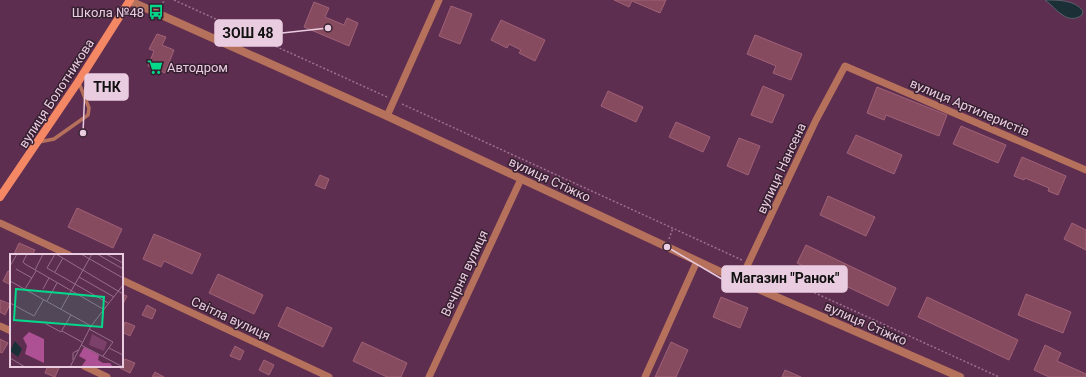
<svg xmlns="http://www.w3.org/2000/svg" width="1086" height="377" viewBox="0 0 1086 377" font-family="Roboto,sans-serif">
<rect width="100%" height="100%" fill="#5e2e51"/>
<!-- water -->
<path fill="#1b3036" stroke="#595f69" d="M1045,0C1059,0 1075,0 1083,11L1082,15C1067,26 1056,8 1045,0Z"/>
<!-- building -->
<path fill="#874b60" stroke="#a06176" d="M614,0H666L660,13L632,1L629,7Z
M314,2L329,8L325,17L344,25L347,18L358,23L349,46L304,27Z
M451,6L472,14L460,44L439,36Z
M501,20L545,40L535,61L519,53L521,50L509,44L507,48L491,40Z
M157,34L166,37L162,45L174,50L165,73L148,66L154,51L149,49Z
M755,35L802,54L791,80L773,73L776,66L747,54Z
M763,86L784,95L772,123L751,115Z
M877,87L947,115L939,136L886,115L884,120L867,113Z
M608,91L643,107L636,122L601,106Z
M676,122L710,137L703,152L669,137Z
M961,126L1006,145L998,163L953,144Z
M856,135L902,155L894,174L847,153Z
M739,138L760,146L748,175L727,166Z
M1022,157L1066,176L1058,195L1048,191L1049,188L1025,178L1024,180L1014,176Z
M320,175L329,179L325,189L315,185Z
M828,196L875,217L866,236L820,215Z
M77,208L122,229L113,248L68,227Z
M1072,223L1086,230V250L1064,239Z
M154,234L201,254L192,274L164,261L161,267L143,259Z
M19,243L35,250L32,255L14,254Z
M806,245L896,288L888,306L797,263Z
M8,271L11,272V285L3,281Z
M218,274L263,295L254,314L209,293Z
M122,294L127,296L122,306Z
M1026,294L1071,312L1063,333L1018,315Z
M721,297L748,308L740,328L713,317Z
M927,297L1018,340L1009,360L918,317Z
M0,300L10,304L5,315L0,312Z
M147,305L156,310L152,319L142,315Z
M287,307L332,328L323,347L278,326Z
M125,322L135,326L130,336L122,332Z
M0,339L8,343L2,353L0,352Z
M362,342L407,363L401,377H387L353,361Z
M671,342L688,350L676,377H655Z
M1045,345L1061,353L1057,361L1086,374V377H1049L1034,370Z
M235,346L244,351L240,360L230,356Z
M125,359L135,363L130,373L120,368Z
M264,360L274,365L269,375L259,370Z
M48,366L59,368L55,377L45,373Z
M785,370L801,377H782Z
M155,372L164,377H152Z"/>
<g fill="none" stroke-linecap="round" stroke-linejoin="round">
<!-- path -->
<path stroke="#9a718e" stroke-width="1.5" stroke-dasharray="2 2" stroke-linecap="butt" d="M174,0L387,97
M160,6L165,0
M402,104L742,260
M669,239L673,228
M756,266L999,377"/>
<!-- service -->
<path stroke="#b5715b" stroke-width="3.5" d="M39,142L54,139L88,115L89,108L79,83"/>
<!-- minor -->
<path stroke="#b5715b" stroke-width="7" d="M387,116L439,0
M0,223L69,255
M122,280L329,377
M740,281L816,120L845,66L1086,170
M0,326L11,331
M84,366L107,377
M429,377L521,179
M645,377L697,261"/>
<!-- tertiary -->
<path stroke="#b5715b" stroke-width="8" d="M130,1L387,116L740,281L960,377"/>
<!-- secondary -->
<path stroke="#f48865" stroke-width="8" d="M0,197L78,82L130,0"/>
</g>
<!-- icons -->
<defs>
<g id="bus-bare" transform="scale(1.2)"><path d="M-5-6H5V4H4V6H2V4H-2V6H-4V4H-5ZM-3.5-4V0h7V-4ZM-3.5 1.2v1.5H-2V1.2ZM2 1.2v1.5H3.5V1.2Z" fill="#04d98b" stroke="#362030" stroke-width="2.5" paint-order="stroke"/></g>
<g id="supermarket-bare" transform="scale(1.2)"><path d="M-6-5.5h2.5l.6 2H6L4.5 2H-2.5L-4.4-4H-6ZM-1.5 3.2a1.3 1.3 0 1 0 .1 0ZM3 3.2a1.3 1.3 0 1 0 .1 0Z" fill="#04d98b" stroke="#362030" stroke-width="2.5" paint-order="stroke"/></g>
</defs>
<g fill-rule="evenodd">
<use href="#bus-bare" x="156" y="12"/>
<use href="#supermarket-bare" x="155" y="67"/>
</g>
<g text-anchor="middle" stroke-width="3" stroke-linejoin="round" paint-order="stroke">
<!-- poi labels -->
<g font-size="13" fill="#eacce0" stroke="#362030" text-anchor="end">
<text x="144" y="17">Школа №48</text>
<text x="167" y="72" text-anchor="start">Автодром</text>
</g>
<!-- street labels -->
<g font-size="13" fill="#eacce0" stroke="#362030">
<text transform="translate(56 93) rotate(-57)" y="5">вулиця Болотникова</text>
<text transform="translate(970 107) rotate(23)" y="5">вулиця Артилеристів</text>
<text transform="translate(781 168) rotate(-65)" y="5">вулиця Нансена</text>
<text transform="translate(550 179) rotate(25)" y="5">вулиця Стіжко</text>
<text transform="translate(464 273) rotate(-65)" y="5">Вечірня вулиця</text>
<text transform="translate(231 318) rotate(25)" y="5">Світла вулиця</text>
<text transform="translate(866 323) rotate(24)" y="5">вулиця Стіжко</text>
</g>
</g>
<!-- overview -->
<g transform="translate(10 254)">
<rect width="113" height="113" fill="#5e2e51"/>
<path d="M82,80L97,88L94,97L79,91Z" fill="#7c416b"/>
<path d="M19,78L34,85V109L15,100L17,92L13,84ZM74,93L89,101L88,106L93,109H100L103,113H71L76,106L69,102Z" fill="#ad5094"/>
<path d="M5,87L12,95L8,103L0,97Z" fill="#1b3036"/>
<path fill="none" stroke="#966d8a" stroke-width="1" d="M17,0L13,8L15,10L93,55M45,0L37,14L98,49M46,0L113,40M71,0L113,24M87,0L113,15M96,0L113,9M0,12L7,0M6,15L22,24M25,16L33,0M45,18L53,4M69,23L104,43M0,27L81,72M15,35L26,17M33,35L39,24M37,47L47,29M0,49L24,62L34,45M51,55L82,0M36,70L51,78L61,61M79,75L103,88L93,102M52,77L72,88M71,91L113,113M99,94L113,101M0,104L15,113M63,106V99L68,96M60,113L81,72L113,31"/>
<path fill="#04d98b" fill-opacity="0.15" stroke="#04d98b" stroke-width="2" d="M6,35L94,43L92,73L4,66Z"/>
<rect width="113" height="113" fill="none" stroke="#eacce0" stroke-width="2"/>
</g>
<!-- callouts -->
<path fill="none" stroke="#eacce0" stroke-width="1.5" d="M328 28L282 33M83 133L85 87M667 247L722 279"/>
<g fill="#eacce0" stroke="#362030" stroke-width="1.5">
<circle cx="328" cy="28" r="4"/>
<circle cx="83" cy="133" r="4"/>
<circle cx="667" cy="247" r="4"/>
</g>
<g fill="#eacce0" stroke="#eacce0" stroke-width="1.5">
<rect x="215" y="20" width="67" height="26" rx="4"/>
<rect x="85" y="74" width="43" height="26" rx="4"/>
<rect x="722" y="266" width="125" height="26" rx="4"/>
</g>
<g font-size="14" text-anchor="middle" font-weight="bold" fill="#111">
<text x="248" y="38">ЗОШ 48</text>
<text x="107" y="92">ТНК</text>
<text x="785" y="283">Магазин "Ранок"</text>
</g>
</svg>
